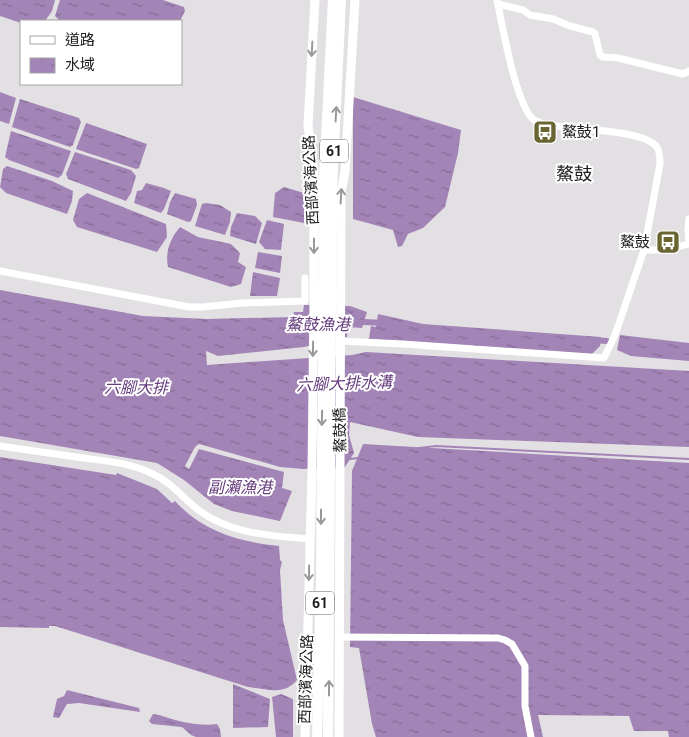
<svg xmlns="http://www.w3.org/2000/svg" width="689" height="737" viewBox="0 0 689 737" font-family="Roboto,'Noto Sans TC',sans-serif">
<defs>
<pattern id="water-ripples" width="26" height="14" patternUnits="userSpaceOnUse" patternTransform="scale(1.25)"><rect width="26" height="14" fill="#a384b7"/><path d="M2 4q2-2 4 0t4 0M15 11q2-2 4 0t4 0" fill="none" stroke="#846b94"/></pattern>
</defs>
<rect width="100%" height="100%" fill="#e3e0e4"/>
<!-- water -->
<path fill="url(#water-ripples)" d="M0,0H55L52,11L45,21H21V23L0,16Z
M60,0H163L184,7L185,11L180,21H60L55,16Z
M0,92L16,98L9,124L0,121Z
M353,97L461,130L458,153L445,207L423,228L408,234L402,246L398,247L393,230L353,219Z
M20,99L79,118L81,122L73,145L70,147L12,127Z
M86,123L147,144L139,168L136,169L76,149Z
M11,131L71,151L62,175L58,178L9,160L5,157Z
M75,152L131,170L136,176L131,193L126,201L68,179L66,174Z
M7,166L52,181L73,191L72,201L67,214L6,193L0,187L3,169Z
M146,183L164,188L171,191L164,209L161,213L134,203L137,191L142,190Z
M284,187L304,193V223L273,217L275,193Z
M87,193L166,224L167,237L157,252L77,227L73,220L79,199Z
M175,193L196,199L197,205L191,221L188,222L167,214L170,202Z
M206,203L220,205L231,212L230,222L225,235L195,226L202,204Z
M237,213L255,216L262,223L256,244L230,236L231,227Z
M267,220L284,224L281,250L265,249L259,242Z
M180,227L198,237L231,244L240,253L238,262L246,267L241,284L231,287L168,267C165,252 170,239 180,227Z
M258,252L282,256L280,273L255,268Z
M253,272L280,278L277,296H250Z
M0,290L143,316L207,319L293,317L294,312H303L304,305L350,306L367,312L362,328L348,327L347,337L304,347L218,356L206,351L207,365L352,355L366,352L689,371V447L418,437L350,422L349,435L354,453L345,467L303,469L280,467L199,444L195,447L185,466L189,469L199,449L284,472L282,488L292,491L280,521L232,511L214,504L184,480L157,463L0,436Z
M378,314L423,324L601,337L600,346L592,354L369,339L371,326L376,327Z
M620,335L689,343V361L631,356L617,350Z
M363,444L689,463V737H669L668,731H634L629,716L538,715L543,737H376L372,724L359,648L350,647L352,471Z
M0,457L116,475L117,473L157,489L172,503L175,501C202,531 239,542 279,546L280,560L282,562L280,570L283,620L297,680C284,696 266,689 248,687L55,626H49V628L0,627Z
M233,684L270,699L268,727L233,728Z
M67,690L139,708L140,712L79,703L67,704L59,718L53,717L57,699L64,696Z
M281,694L293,699V737H276L272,697Z
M153,714C162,715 164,717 172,719C185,723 203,726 217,724L220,729L221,737H196L191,735L182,727L152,724L149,721Z"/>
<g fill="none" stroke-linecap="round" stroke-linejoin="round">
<!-- stream -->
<path stroke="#a384b7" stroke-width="2" d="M419,448L436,446L689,459
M350,459L358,458"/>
<!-- canal -->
<path stroke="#a384b7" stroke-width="6" d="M364,322L384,323
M593,340L607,341"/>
<!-- minor -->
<path stroke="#fff" stroke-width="7" d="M497,0C502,24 516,106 534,120C540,124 549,125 556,126C578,130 643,130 656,146C660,150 660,158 660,164L644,250H665L689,244
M498,4L523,10L530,15L553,19L570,26L593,32L595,34L600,55L603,57L618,58L683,74L689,71
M689,244L688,230L689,219
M0,271L189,307H202L243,303L305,301V278
M340,341L403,344L604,358L615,335L644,250
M0,446C28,450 55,454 83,458C107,461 131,463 153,474C171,482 182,497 197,509C229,534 272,536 310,539
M339,637L498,638L505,640L512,644L525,666V706L531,737"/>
<!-- major -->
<path stroke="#fff" stroke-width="9" d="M305,737L312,472L314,301V174L308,125L315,0
M339,737L341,192L345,172L355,0"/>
<!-- highway -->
<path stroke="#fff" stroke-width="10" d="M317,737L321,579L324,178L333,0
M328,737L332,189L341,0"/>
</g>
<!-- one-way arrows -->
<defs><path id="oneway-shaft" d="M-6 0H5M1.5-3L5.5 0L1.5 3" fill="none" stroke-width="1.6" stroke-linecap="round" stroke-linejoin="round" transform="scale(1.25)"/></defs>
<g stroke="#99999a">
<use href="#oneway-shaft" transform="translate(312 49) rotate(93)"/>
<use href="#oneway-shaft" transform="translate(336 114) rotate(-87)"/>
<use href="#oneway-shaft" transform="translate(341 196) rotate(-87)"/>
<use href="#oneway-shaft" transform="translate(314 246) rotate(90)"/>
<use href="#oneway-shaft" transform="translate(313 349) rotate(91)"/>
<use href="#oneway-shaft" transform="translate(322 418) rotate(91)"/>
<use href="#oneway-shaft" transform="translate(321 517) rotate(90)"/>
<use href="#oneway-shaft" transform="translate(309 573) rotate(91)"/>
<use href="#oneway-shaft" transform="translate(329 688) rotate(-90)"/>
</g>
<!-- icons -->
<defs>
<g id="bus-square" transform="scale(1.25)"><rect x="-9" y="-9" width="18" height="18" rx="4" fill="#6a6430" stroke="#fff"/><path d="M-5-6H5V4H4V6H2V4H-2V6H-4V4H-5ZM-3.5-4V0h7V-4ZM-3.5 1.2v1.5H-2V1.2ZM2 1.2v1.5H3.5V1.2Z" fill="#fff"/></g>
</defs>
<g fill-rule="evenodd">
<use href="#bus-square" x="545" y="132"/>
<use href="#bus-square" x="668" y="242"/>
</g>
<g text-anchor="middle" stroke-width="4" stroke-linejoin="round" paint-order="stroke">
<!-- shield labels -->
<g fill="#fff" stroke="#616062" stroke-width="1">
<rect x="320" y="139.5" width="28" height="23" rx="4"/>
<rect x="306" y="591.5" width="28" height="23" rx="4"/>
</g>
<g font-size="14" font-weight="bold" fill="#1d1c1e">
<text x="334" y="156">61</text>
<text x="320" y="608">61</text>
</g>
<!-- poi labels -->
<g font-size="15" fill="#1d1c1e" stroke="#fff" text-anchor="start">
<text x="562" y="137">鰲鼓1</text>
<text x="650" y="247" text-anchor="end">鰲鼓</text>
</g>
<!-- street labels -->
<g font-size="15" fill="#1d1c1e" stroke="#fff">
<text transform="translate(311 180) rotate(-93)" y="5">西部濱海公路</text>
<text transform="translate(340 430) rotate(-91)" y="5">鰲鼓橋</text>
<text transform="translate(306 679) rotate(-88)" y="5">西部濱海公路</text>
</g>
<!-- water labels -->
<g font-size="16" font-style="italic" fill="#663d7d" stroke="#fff">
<text x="318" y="330">鰲鼓漁港</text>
<text transform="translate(344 383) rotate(-2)" y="6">六腳大排水溝</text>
<text x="136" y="393">六腳大排</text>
<text x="240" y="493">副瀨漁港</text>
</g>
<!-- quarter labels -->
<g font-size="18" fill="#1d1c1e" stroke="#fff">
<text x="574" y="180">鰲鼓</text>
</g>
</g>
<!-- legend -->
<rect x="20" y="20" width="162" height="65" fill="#ffffff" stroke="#a5a4a5"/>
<rect x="30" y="36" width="25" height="8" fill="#ffffff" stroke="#a5a4a5"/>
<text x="65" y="45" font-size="15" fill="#1d1c1e">道路</text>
<rect x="30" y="58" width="25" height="15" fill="url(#water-ripples)" stroke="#a5a4a5"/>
<text x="65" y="70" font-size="15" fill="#1d1c1e">水域</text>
</svg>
